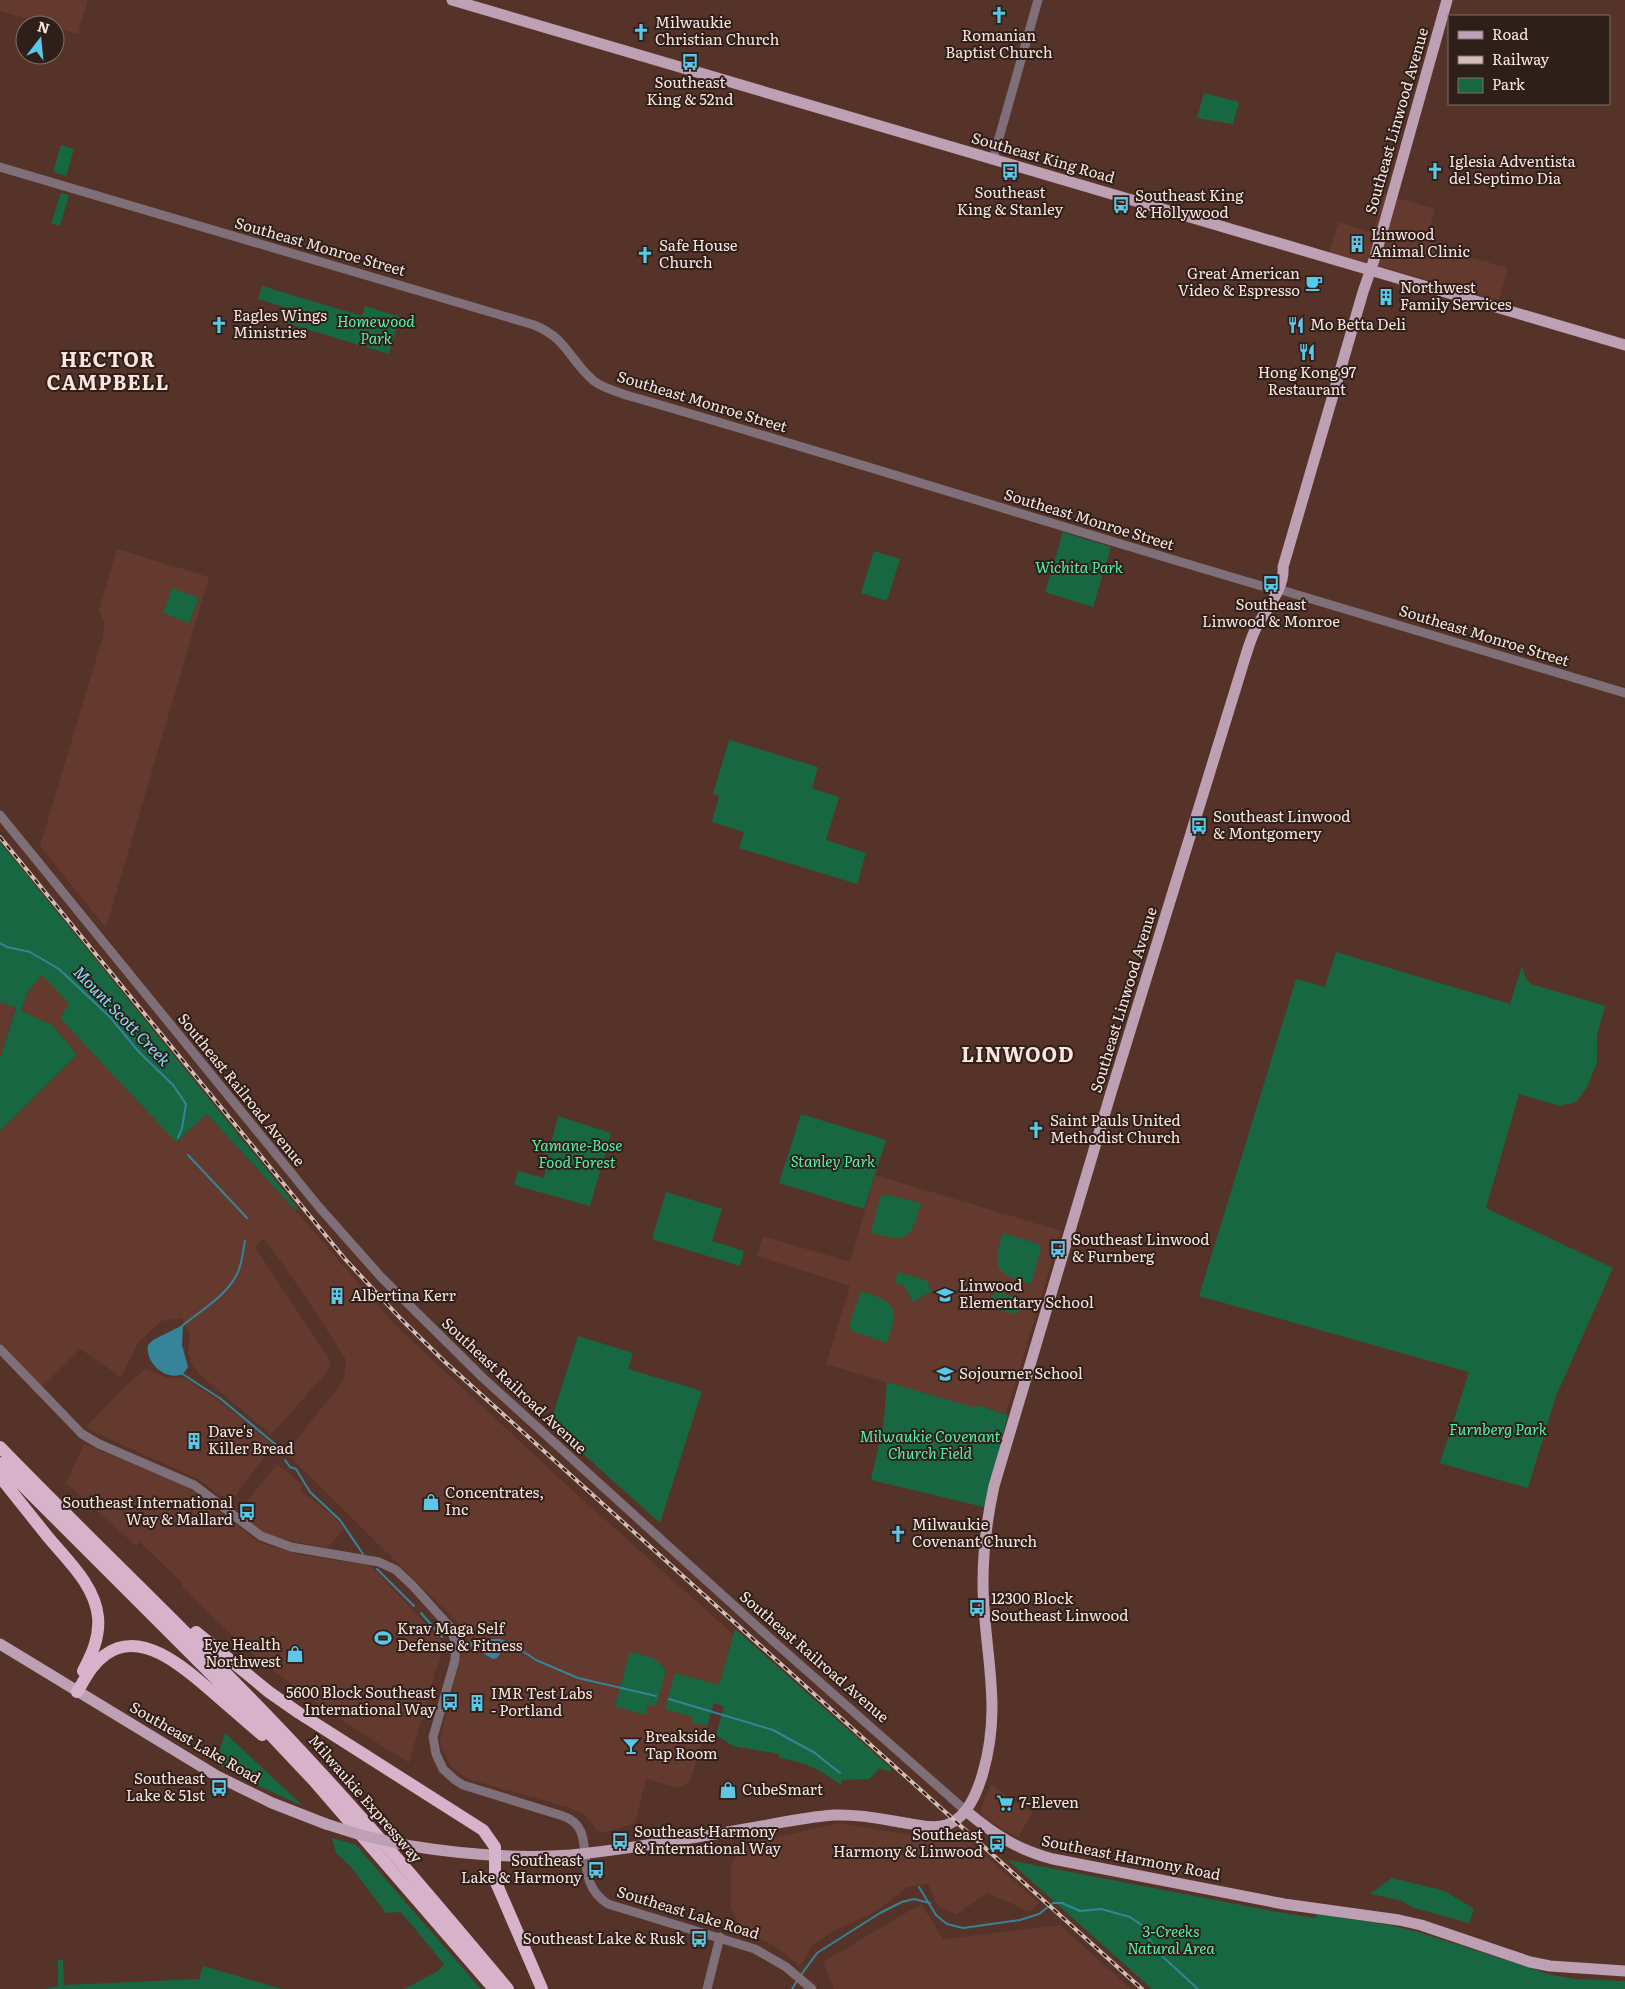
<svg xmlns="http://www.w3.org/2000/svg" width="1625" height="1989" viewBox="0 0 1625 1989" font-family="Literata,serif">
<rect width="100%" height="100%" fill="#553328"/>
<!-- built -->
<path fill="#633a2d" d="M0,0H88L78,34L55,27V25H48L0,11Z
M1384,194L1435,209L1426,241L1445,246V250L1508,268L1499,300L1329,252L1339,222L1373,233Z
M117,549L209,577L106,928L40,846L103,636L104,622L99,610Z
M42,975L69,1004L176,1142L207,1114L295,1210L393,1323L573,1491L733,1634L719,1686L675,1673L665,1709L693,1717L692,1722L707,1726L690,1782L678,1788L646,1779L635,1823L604,1833L597,1831L585,1815L570,1808L468,1779L452,1767L441,1748L440,1738L463,1647L462,1633L456,1621L286,1453L341,1384L344,1377L346,1363L345,1358L303,1293L264,1238L255,1247L330,1360L331,1363L329,1370L271,1435L199,1374L192,1365L188,1352L190,1333L181,1318L161,1321L139,1342L121,1377L80,1349L41,1388L0,1342V1131L76,1056L75,1052L52,1025L21,1011L28,991Z
M0,1002L16,1007L0,1058Z
M875,1175L1061,1231L1006,1414L977,1405L976,1409L826,1364L850,1286L757,1256L763,1236L850,1262Z
M145,1369L167,1378H184L220,1401L273,1445L236,1495L231,1497L220,1496L200,1480L94,1432L86,1427L123,1388Z
M84,1444L186,1486L256,1540L264,1544L301,1555L370,1565L444,1643L409,1763L320,1706L248,1651L182,1587L183,1584L140,1542L136,1546L66,1483Z
M277,1464L303,1485L300,1490L335,1518L344,1529L327,1548L273,1537L262,1532L248,1520L244,1509L245,1504Z
M991,1784L1016,1803L1033,1811L1018,1838L982,1816L981,1809Z
M839,1823L922,1837L947,1838L958,1832L1039,1903L1030,1912L988,1893L957,1914L938,1907L928,1884L908,1887L875,1912L832,1932L813,1945L800,1966L777,1948L762,1940L743,1933L731,1908V1863L745,1844Z
M921,1904L943,1939L1060,1925L1131,1989H834L823,1962Z"/>
<!-- green -->
<path fill="#186743" d="M1204,93L1239,102L1233,124L1197,118Z
M61,145L74,149L66,176L53,172Z
M61,193L69,195L60,226L51,223Z
M262,286L362,316L365,306L400,317L389,354L286,323L290,309L258,299Z
M1063,532L1111,547L1093,607L1045,592Z
M874,551L900,559L887,601L861,593Z
M172,588L199,598L189,623L163,613Z
M729,740L818,767L812,788L839,797L826,840L866,853L857,884L739,848L744,832L712,822L719,796L713,794Z
M0,842L298,1208L295,1210L207,1114L176,1142L60,1018L69,1004L42,975L28,991L21,1011L52,1025L75,1052L76,1056L0,1131V1058L16,1008L0,1002Z
M1336,952L1510,1004L1522,966L1526,979L1531,984L1605,1006L1597,1035V1063L1587,1087L1576,1102L1560,1106L1519,1094L1486,1208L1613,1268L1556,1396L1528,1488L1440,1463L1469,1372L1199,1296L1296,979L1325,987Z
M801,1114L886,1140L864,1209L779,1183Z
M558,1116L611,1133L590,1206L514,1185L518,1171L544,1178L549,1155L535,1151L539,1139L551,1143Z
M666,1192L722,1209L712,1241L744,1251L740,1266L652,1239Z
M885,1194L921,1203C911,1240 908,1242 871,1233L880,1197Z
M1003,1233L1039,1244L1041,1249L1031,1284C994,1273 992,1269 1003,1233Z
M898,1272L926,1280L932,1291L913,1302L904,1286L895,1283Z
M861,1291C897,1303 899,1306 887,1343L852,1331L849,1325Z
M997,1292L1032,1301L1031,1306L1022,1308L1015,1314L989,1307L992,1295Z
M578,1336L633,1353L628,1369L702,1391L660,1523L550,1424Z
M887,1382L976,1408L977,1405L1008,1415L984,1507L871,1480L883,1427Z
M735,1629L891,1768L890,1772L880,1768L869,1779L842,1780L841,1785C818,1769 807,1762 779,1758V1754L733,1746L716,1735L724,1706L714,1703L707,1726L691,1722L693,1717L665,1709L675,1673L719,1685Z
M630,1652C646,1656 658,1657 666,1671L656,1706L649,1704L645,1715L615,1706Z
M225,1733L303,1806L254,1784L216,1763Z
M332,1838L356,1845L481,1989H404L438,1971L444,1964L401,1912L386,1913L351,1867L336,1853Z
M1008,1860L1277,1912L1316,1918V1914L1384,1924L1418,1932L1552,1975L1575,1979L1625,1981V1989H1152Z
M1392,1878L1445,1891L1474,1909L1469,1923L1414,1908L1400,1900L1370,1894Z
M58,1960H63L64,1985L199,1979L203,1966L282,1989H43L58,1986Z"/>
<!-- water -->
<path fill="#368499" d="M183,1325L182,1345L188,1367C186,1370 184,1374 180,1375C163,1380 145,1361 148,1345L153,1340Z
M492,1639H500L509,1642L510,1648L508,1653L501,1652L497,1658L493,1659L469,1645V1642H480Z"/>
<g fill="none" stroke-linecap="round" stroke-linejoin="round">
<!-- stream -->
<path stroke="#368499" stroke-width="2" d="M0,943L7,947L30,952L59,969L110,1017L139,1052L173,1085L186,1104L182,1128L178,1138
M188,1155L247,1218
M182,1326C201,1310 228,1295 238,1272C242,1262 243,1251 245,1241
M181,1373L221,1399L275,1444
M285,1460L290,1467L296,1469L310,1492L340,1520L363,1554
M377,1569L414,1606
M421,1613L442,1637
M508,1646L521,1650L536,1660L578,1678L656,1696
M669,1699L773,1730L815,1753L840,1773
M919,1887L936,1915L947,1924L963,1928L1020,1920L1039,1914L1053,1903H1062L1080,1911L1101,1909L1130,1917L1143,1926L1150,1941L1162,1956L1198,1989
M801,1975L817,1953L880,1913L902,1902L914,1899L930,1903
M792,1989L797,1981"/>
<!-- minor -->
<path stroke="#7e6f79" stroke-width="9" d="M993,159L1038,0
M0,167L534,325C567,338 570,361 594,381C603,388 615,391 626,395C842,457 1056,526 1272,589
M1278,589L1625,693
M0,815L319,1207L381,1277L483,1378L772,1640L966,1811
M0,1349L82,1434L99,1444L194,1485L261,1536L291,1547L379,1562L396,1570L413,1586L449,1626L456,1643L455,1660L433,1737L436,1754L443,1769L455,1780L463,1785L563,1816C602,1829 568,1879 608,1904L755,1949L786,1967L812,1989
M707,1989L720,1937"/>
<!-- major -->
<path stroke="#bea0b4" stroke-width="11" d="M452,0L1625,345
M0,1644L217,1776L272,1803L326,1824
M966,1811C995,1835 1016,1849 1053,1859L1284,1904L1399,1920L1421,1925L1530,1962L1550,1966L1625,1971
M405,1845C459,1854 516,1859 571,1855C632,1849 692,1838 751,1828C779,1823 806,1817 834,1815C858,1814 881,1819 905,1823C919,1825 933,1829 946,1825C982,1814 992,1740 992,1708C992,1666 983,1625 983,1583C983,1551 987,1518 994,1486L1110,1096L1245,658C1248,648 1251,638 1256,628C1265,610 1285,589 1283,567L1363,292L1375,257L1447,0"/>
<!-- highway -->
<path stroke="#d7b3cb" stroke-width="12" d="M0,1447C99,1549 203,1646 300,1750C372,1827 440,1908 508,1989
M0,1463L251,1714L315,1782L494,1989
M0,1477C16,1497 32,1517 48,1537C67,1560 95,1585 98,1617C100,1637 92,1654 83,1671
M196,1632L269,1692L299,1713L483,1830L495,1847V1880L542,1989
M77,1692C85,1679 92,1664 105,1655C143,1626 191,1674 218,1697C233,1710 247,1722 262,1735"/>
<!-- rail casing -->
<g stroke="#d6bdb5" stroke-width="4">
<path id="rail" d="M0,837L345,1259L401,1319L445,1362L1142,1989"/>
</g>
<!-- rail -->
<use href="#rail" stroke="#2f1f1a" stroke-width="2" stroke-dasharray="5.5" stroke-linecap="butt"/>
<!-- major-bridge -->
<path stroke="#bea0b4" stroke-width="11" d="M326,1824L361,1835L405,1845"/>
</g>
<!-- icons -->
<defs>
<g id="church-bare" transform="scale(1.35)"><path d="M-1.2-6h2.4v3.5h3.3v2.4h-3.3V6h-2.4V-.1h-3.3v-2.4h3.3Z" fill="#5ac8e6" stroke="#2f1f1a" stroke-width="2.5" paint-order="stroke"/></g>
<g id="bus-bare" transform="scale(1.35)"><path d="M-5-6H5V4H4V6H2V4H-2V6H-4V4H-5ZM-3.5-4V0h7V-4ZM-3.5 1.2v1.5H-2V1.2ZM2 1.2v1.5H3.5V1.2Z" fill="#5ac8e6" stroke="#2f1f1a" stroke-width="2.5" paint-order="stroke"/></g>
<g id="building-bare" transform="scale(1.35)"><path d="M-4-6H4V6H1V3H-1V6H-4ZM-2.5-4.3h1.7v1.8h-1.7ZM.8-4.3h1.7v1.8H.8ZM-2.5-1h1.7V.8h-1.7ZM.8-1h1.7V.8H.8Z" fill="#5ac8e6" stroke="#2f1f1a" stroke-width="2.5" paint-order="stroke"/></g>
<g id="cafe-bare" transform="scale(1.35)"><path d="M-5.5-4.5H6V0H3Q3 3.5 0 3.5H-2.5Q-5.5 3.5-5.5 0ZM3-3.2v2h1.7v-2ZM-6 4.5H4V6H-6Z" fill="#5ac8e6" stroke="#2f1f1a" stroke-width="2.5" paint-order="stroke"/></g>
<g id="restaurant-bare" transform="scale(1.35)"><path d="M-5-6h1v4h1v-4h1v4h1v-4h1v5L-1.5 .5V6h-2V.5L-5-1ZM5-6V6H3V1.5H1.5Q1.5-4 5-6Z" fill="#5ac8e6" stroke="#2f1f1a" stroke-width="2.5" paint-order="stroke"/></g>
<g id="school-bare" transform="scale(1.35)"><path d="M0-5L7-2L0 1L-7-2ZM-4 1L0 2.5L4 1V4Q0 6-4 4Z" fill="#5ac8e6" stroke="#2f1f1a" stroke-width="2.5" paint-order="stroke"/></g>
<g id="shop-bare" transform="scale(1.35)"><path d="M-5-2.5h2.3a2.7 3.5 0 0 1 5.4 0H5L5.5 6h-11ZM-1.5-2.5h3a1.5 2.3 0 0 0-3 0Z" fill="#5ac8e6" stroke="#2f1f1a" stroke-width="2.5" paint-order="stroke"/></g>
<g id="stadium-bare" transform="scale(1.35)"><path d="M0-5a6.5 5 0 1 0 0 10a6.5 5 0 1 0 0-10ZM-3.5-1.8h7v3.6h-7Z" fill="#5ac8e6" stroke="#2f1f1a" stroke-width="2.5" paint-order="stroke"/></g>
<g id="bar-bare" transform="scale(1.35)"><path d="M-6-5H6L.8 .8V4.5H3.5V6h-7V4.5H-.8V.8Z" fill="#5ac8e6" stroke="#2f1f1a" stroke-width="2.5" paint-order="stroke"/></g>
<g id="supermarket-bare" transform="scale(1.35)"><path d="M-6-5.5h2.5l.6 2H6L4.5 2H-2.5L-4.4-4H-6ZM-1.5 3.2a1.3 1.3 0 1 0 .1 0ZM3 3.2a1.3 1.3 0 1 0 .1 0Z" fill="#5ac8e6" stroke="#2f1f1a" stroke-width="2.5" paint-order="stroke"/></g>
</defs>
<g fill-rule="evenodd">
<use href="#church-bare" x="999" y="15"/>
<use href="#church-bare" x="641" y="32"/>
<use href="#bus-bare" x="690" y="62"/>
<use href="#church-bare" x="1435" y="171"/>
<use href="#bus-bare" x="1010" y="172"/>
<use href="#bus-bare" x="1121" y="205"/>
<use href="#building-bare" x="1357" y="244"/>
<use href="#church-bare" x="645" y="255"/>
<use href="#cafe-bare" x="1314" y="283"/>
<use href="#building-bare" x="1386" y="297"/>
<use href="#church-bare" x="219" y="325"/>
<use href="#restaurant-bare" x="1296" y="325"/>
<use href="#restaurant-bare" x="1307" y="352"/>
<use href="#bus-bare" x="1271" y="584"/>
<use href="#bus-bare" x="1199" y="826"/>
<use href="#church-bare" x="1036" y="1130"/>
<use href="#bus-bare" x="1058" y="1249"/>
<use href="#school-bare" x="945" y="1295"/>
<use href="#building-bare" x="337" y="1296"/>
<use href="#school-bare" x="945" y="1374"/>
<use href="#building-bare" x="194" y="1441"/>
<use href="#shop-bare" x="431" y="1502"/>
<use href="#bus-bare" x="247" y="1512"/>
<use href="#church-bare" x="898" y="1534"/>
<use href="#bus-bare" x="977" y="1608"/>
<use href="#stadium-bare" x="383" y="1638"/>
<use href="#shop-bare" x="295" y="1654"/>
<use href="#bus-bare" x="450" y="1702"/>
<use href="#building-bare" x="477" y="1703"/>
<use href="#bar-bare" x="631" y="1746"/>
<use href="#bus-bare" x="219" y="1788"/>
<use href="#shop-bare" x="728" y="1790"/>
<use href="#supermarket-bare" x="1005" y="1803"/>
<use href="#bus-bare" x="620" y="1841"/>
<use href="#bus-bare" x="997" y="1844"/>
<use href="#bus-bare" x="596" y="1870"/>
<use href="#bus-bare" x="699" y="1939"/>
</g>
<g text-anchor="middle" stroke-width="4" stroke-linejoin="round" paint-order="stroke">
<!-- poi labels -->
<g font-size="15" fill="#fbe5de" stroke="#2f1f1a" text-anchor="start">
<text x="655" y="28">Milwaukie<tspan x="655" dy="17">Christian Church</tspan></text>
<text x="999" y="41" text-anchor="middle">Romanian<tspan x="999" dy="17">Baptist Church</tspan></text>
<text x="690" y="88" text-anchor="middle">Southeast<tspan x="690" dy="17">King &amp; 52nd</tspan></text>
<text x="1449" y="167">Iglesia Adventista<tspan x="1449" dy="17">del Septimo Dia</tspan></text>
<text x="1010" y="198" text-anchor="middle">Southeast<tspan x="1010" dy="17">King &amp; Stanley</tspan></text>
<text x="1135" y="201">Southeast King<tspan x="1135" dy="17">&amp; Hollywood</tspan></text>
<text x="1371" y="240">Linwood<tspan x="1371" dy="17">Animal Clinic</tspan></text>
<text x="659" y="251">Safe House<tspan x="659" dy="17">Church</tspan></text>
<text x="1300" y="279" text-anchor="end">Great American<tspan x="1300" dy="17">Video &amp; Espresso</tspan></text>
<text x="1400" y="293">Northwest<tspan x="1400" dy="17">Family Services</tspan></text>
<text x="233" y="321">Eagles Wings<tspan x="233" dy="17">Ministries</tspan></text>
<text x="1310" y="330">Mo Betta Deli</text>
<text x="1307" y="378" text-anchor="middle">Hong Kong 97<tspan x="1307" dy="17">Restaurant</tspan></text>
<text x="1271" y="610" text-anchor="middle">Southeast<tspan x="1271" dy="17">Linwood &amp; Monroe</tspan></text>
<text x="1213" y="822">Southeast Linwood<tspan x="1213" dy="17">&amp; Montgomery</tspan></text>
<text x="1050" y="1126">Saint Pauls United<tspan x="1050" dy="17">Methodist Church</tspan></text>
<text x="1072" y="1245">Southeast Linwood<tspan x="1072" dy="17">&amp; Furnberg</tspan></text>
<text x="959" y="1291">Linwood<tspan x="959" dy="17">Elementary School</tspan></text>
<text x="351" y="1301">Albertina Kerr</text>
<text x="959" y="1379">Sojourner School</text>
<text x="208" y="1437">Dave's<tspan x="208" dy="17">Killer Bread</tspan></text>
<text x="445" y="1498">Concentrates,<tspan x="445" dy="17">Inc</tspan></text>
<text x="233" y="1508" text-anchor="end">Southeast International<tspan x="233" dy="17">Way &amp; Mallard</tspan></text>
<text x="912" y="1530">Milwaukie<tspan x="912" dy="17">Covenant Church</tspan></text>
<text x="991" y="1604">12300 Block<tspan x="991" dy="17">Southeast Linwood</tspan></text>
<text x="397" y="1634">Krav Maga Self<tspan x="397" dy="17">Defense &amp; Fitness</tspan></text>
<text x="281" y="1650" text-anchor="end">Eye Health<tspan x="281" dy="17">Northwest</tspan></text>
<text x="436" y="1698" text-anchor="end">5600 Block Southeast<tspan x="436" dy="17">International Way</tspan></text>
<text x="491" y="1699">IMR Test Labs<tspan x="491" dy="17">- Portland</tspan></text>
<text x="645" y="1742">Breakside<tspan x="645" dy="17">Tap Room</tspan></text>
<text x="205" y="1784" text-anchor="end">Southeast<tspan x="205" dy="17">Lake &amp; 51st</tspan></text>
<text x="742" y="1795">CubeSmart</text>
<text x="1019" y="1808">7-Eleven</text>
<text x="634" y="1837">Southeast Harmony<tspan x="634" dy="17">&amp; International Way</tspan></text>
<text x="983" y="1840" text-anchor="end">Southeast<tspan x="983" dy="17">Harmony &amp; Linwood</tspan></text>
<text x="582" y="1866" text-anchor="end">Southeast<tspan x="582" dy="17">Lake &amp; Harmony</tspan></text>
<text x="685" y="1944" text-anchor="end">Southeast Lake &amp; Rusk</text>
</g>
<!-- street labels -->
<g font-size="15" fill="#fbe5de" stroke="#2f1f1a">
<text transform="translate(1397 121) rotate(-74)" y="5">Southeast Linwood Avenue</text>
<text transform="translate(1043 158) rotate(16)" y="5">Southeast King Road</text>
<text transform="translate(320 247) rotate(16)" y="5">Southeast Monroe Street</text>
<text transform="translate(702 402) rotate(17)" y="5">Southeast Monroe Street</text>
<text transform="translate(1089 520) rotate(17)" y="5">Southeast Monroe Street</text>
<text transform="translate(1484 636) rotate(17)" y="5">Southeast Monroe Street</text>
<text transform="translate(1124 1000) rotate(-73)" y="5">Southeast Linwood Avenue</text>
<text transform="translate(241 1090) rotate(51)" y="5">Southeast Railroad Avenue</text>
<text transform="translate(514 1386) rotate(43)" y="5">Southeast Railroad Avenue</text>
<text transform="translate(814 1657) rotate(41)" y="5">Southeast Railroad Avenue</text>
<text transform="translate(195 1743) rotate(30)" y="5">Southeast Lake Road</text>
<text transform="translate(365 1799) rotate(49)" y="5">Milwaukie Expressway</text>
<text transform="translate(1131 1858) rotate(11)" y="5">Southeast Harmony Road</text>
<text transform="translate(688 1913) rotate(17)" y="5">Southeast Lake Road</text>
</g>
<!-- park labels -->
<g font-size="15" font-style="italic" fill="#58f0a6" stroke="#2f1f1a">
<text x="376" y="327">Homewood<tspan x="376" dy="17">Park</tspan></text>
<text x="1079" y="573">Wichita Park</text>
<text x="577" y="1151">Yamane-Bose<tspan x="577" dy="17">Food Forest</tspan></text>
<text x="833" y="1167">Stanley Park</text>
<text x="1498" y="1435">Furnberg Park</text>
<text x="930" y="1442">Milwaukie Covenant<tspan x="930" dy="17">Church Field</tspan></text>
<text x="1171" y="1937">3-Creeks<tspan x="1171" dy="17">Natural Area</tspan></text>
</g>
<!-- water labels -->
<g font-size="16" font-style="italic" fill="#82e3ff" stroke="#2f1f1a">
<text transform="translate(122 1016) rotate(46)" y="6">Mount Scott Creek</text>
</g>
<!-- district labels -->
<g font-size="20" font-weight="bold" letter-spacing="1" fill="#fbe5de" stroke="#2f1f1a">
<text x="108" y="367">HECTOR<tspan x="108" dy="23">CAMPBELL</tspan></text>
<text x="1018" y="1062">LINWOOD</text>
</g>
</g>
<!-- legend -->
<rect x="1448" y="15" width="162" height="90" fill="#2f1f1a" stroke="#816e68"/>
<rect x="1458" y="31" width="25" height="8" fill="#bea0b4" stroke="#816e68"/>
<text x="1492" y="40" font-size="15" fill="#fbe5de">Road</text>
<rect x="1458" y="56" width="25" height="8" fill="#d6bdb5" stroke="#816e68"/>
<text x="1492" y="65" font-size="15" fill="#fbe5de">Railway</text>
<rect x="1458" y="78" width="25" height="15" fill="#186743" stroke="#816e68"/>
<text x="1492" y="90" font-size="15" fill="#fbe5de">Park</text>
<!-- north arrow -->
<g transform="translate(40 40) rotate(16)"><circle r="24" fill="#2f1f1a" stroke="#816e68"/>
<path d="M0-4L9 19L0 12L-9 19Z" fill="#5ac8e6"/>
<text y="-8" font-size="14" font-weight="bold" text-anchor="middle" fill="#fbe5de">N</text>
</g>
</svg>
